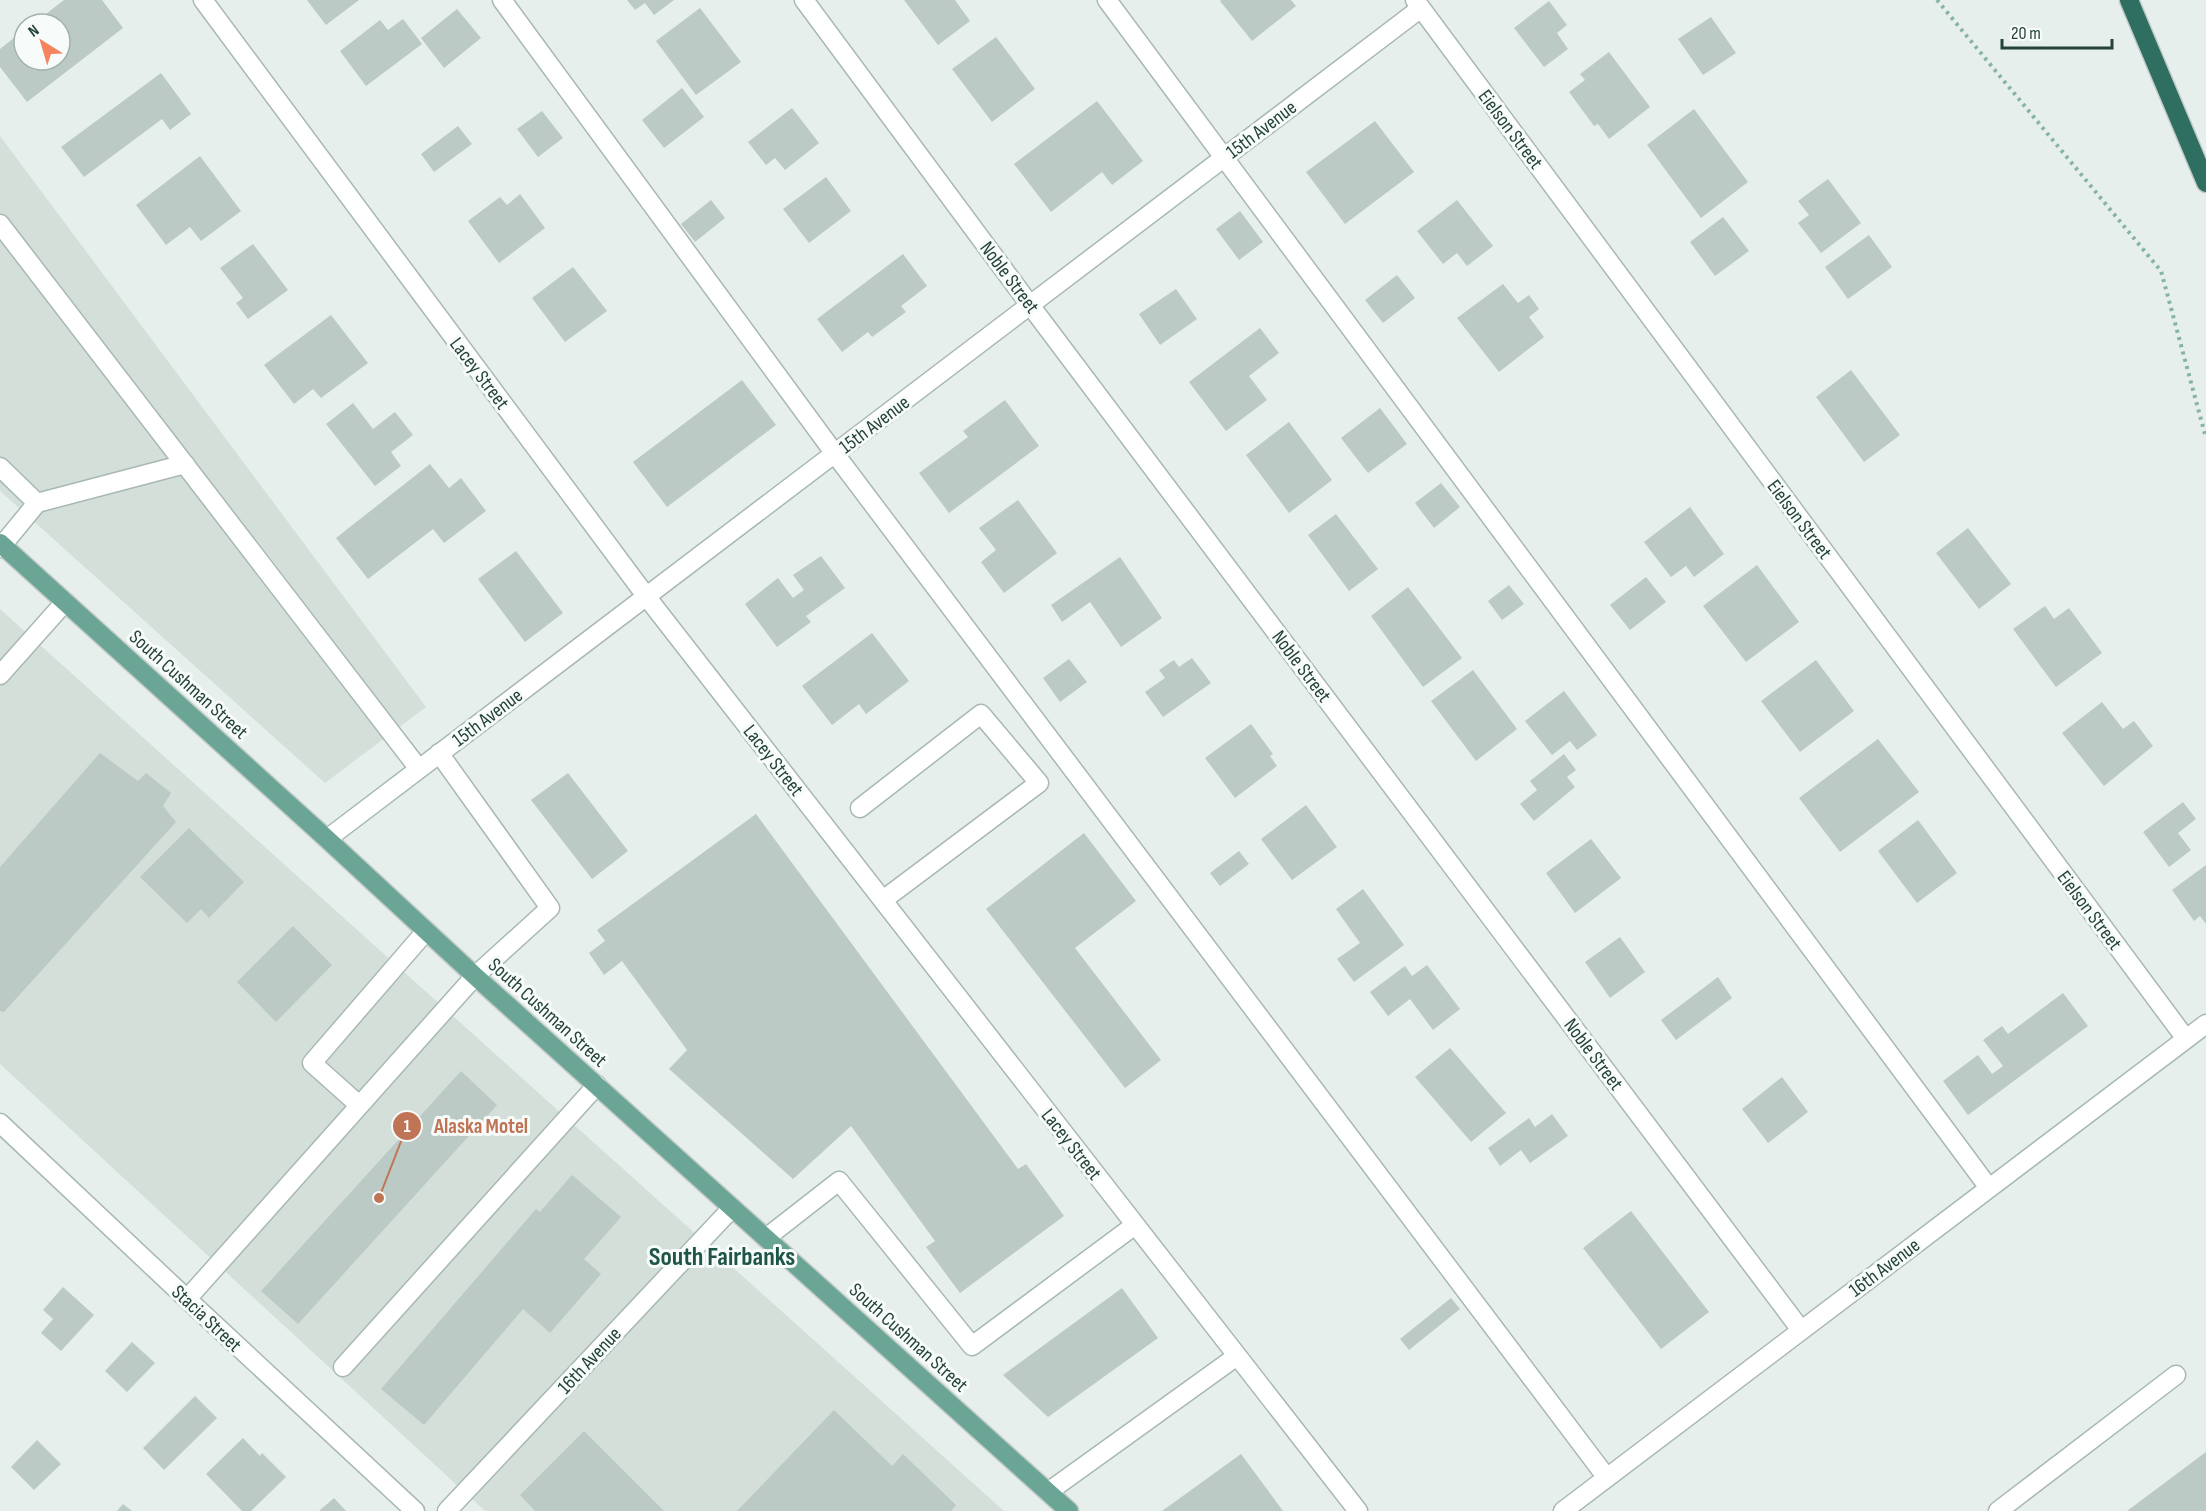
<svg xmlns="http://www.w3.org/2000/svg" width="2206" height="1511" viewBox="0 0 2206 1511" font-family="'Sofia Sans Condensed',sans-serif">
<rect width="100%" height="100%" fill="#e6efeb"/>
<!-- built -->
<path fill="#d4dfda" d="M0,136L426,707L325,783L0,491Z
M0,609L1004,1511H485L0,1064Z"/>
<!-- building -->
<path fill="#bbcac4" d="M64,0H102L123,28L27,102L0,67V49L24,30V60H60V24H33Z
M307,0H359L326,25Z
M627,0H674L654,15L645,3L635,10Z
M904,0H955L970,21L938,45Z
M1221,0H1291L1296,6L1252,41L1220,1Z
M1549,1L1567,25L1557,33L1568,49L1544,67L1514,28Z
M700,8L741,62L696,95L656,41Z
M457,9L481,38L444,68L421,38Z
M1711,17L1736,53L1703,75L1678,39Z
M403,19L422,44L366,86L340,51L380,20L388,30Z
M996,37L1035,89L992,122L952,69Z
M1609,52L1650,107L1609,139L1598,124L1594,126L1569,92L1585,80L1580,74Z
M161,73L191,114L170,130L162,119L84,177L61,147Z
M682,88L704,117L664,148L642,120Z
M1097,101L1143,161L1112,185L1102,172L1051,212L1014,164Z
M792,108L819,143L785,170L775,158L766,165L748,142Z
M1694,109L1748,182L1701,218L1647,145Z
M542,111L563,138L538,157L517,129Z
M1375,121L1414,172L1345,224L1306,172Z
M458,126L472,144L434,172L421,154Z
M200,156L241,211L201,241L190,227L166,245L136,205Z
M826,177L851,211L809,243L783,209Z
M1828,179L1861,223L1821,253L1798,223L1809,215L1798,201Z
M520,194L545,228L499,263L468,221L500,197L507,205Z
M711,200L725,218L695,242L681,224Z
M1457,200L1493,246L1467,266L1457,253L1443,264L1417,231Z
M1240,211L1263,242L1239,260L1216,229Z
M1723,217L1749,251L1715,276L1690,242Z
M1869,235L1892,267L1848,299L1825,267Z
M253,244L288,290L248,319L236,303L243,298L220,268Z
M903,254L927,286L901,306L906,312L872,337L868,332L842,352L817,319Z
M573,267L607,311L565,342L532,298Z
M1397,275L1415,298L1383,323L1365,300Z
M1503,284L1518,303L1529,295L1539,309L1529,317L1544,337L1499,372L1457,318Z
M1176,289L1197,319L1160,345L1139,314Z
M331,315L368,363L321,398L313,389L294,404L264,365Z
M1260,328L1279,353L1249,376L1267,400L1226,431L1189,382Z
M1851,370L1900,435L1864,462L1816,397Z
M742,380L776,425L667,507L633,462Z
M1005,400L1039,446L949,513L919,473L968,437L963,431Z
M353,403L373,429L395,412L413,435L391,452L401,466L375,486L326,424Z
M1380,408L1407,444L1368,473L1341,438Z
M1289,422L1332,480L1289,513L1246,455Z
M430,464L449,488L461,478L486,511L444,543L433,529L368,579L336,538Z
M1441,483L1460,507L1434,528L1415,503Z
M1018,500L1057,553L1004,593L981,562L996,550L979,528Z
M1690,507L1724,554L1694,577L1686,566L1671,577L1644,542Z
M1336,514L1378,569L1349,591L1308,535Z
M1968,528L2011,584L1979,609L1936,553Z
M516,551L563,613L525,642L478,579Z
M821,556L845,588L806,616L811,622L777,647L745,604L778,578L793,598L804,590L793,575Z
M1120,557L1162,618L1121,647L1090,602L1062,622L1051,605Z
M1757,565L1799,622L1746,662L1703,606Z
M1646,577L1666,602L1630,630L1610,605Z
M1509,585L1524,604L1502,620L1488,601Z
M1408,587L1462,658L1423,687L1371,616Z
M2045,606L2054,619L2069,608L2102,653L2056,687L2013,629Z
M872,633L909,681L866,714L859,704L832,725L802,686Z
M1192,658L1211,683L1163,717L1145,692L1165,678L1159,670L1174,660L1179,667Z
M1069,659L1087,682L1060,702L1043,678Z
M1816,660L1854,711L1800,752L1761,701Z
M1473,670L1517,729L1476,761L1431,701Z
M1564,691L1597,735L1577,750L1570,741L1552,755L1525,721Z
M2102,702L2123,729L2134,721L2153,746L2104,786L2062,733Z
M1251,724L1273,754L1270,756L1277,766L1235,798L1205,758Z
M1878,739L1919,792L1840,852L1799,798Z
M100,753L138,781L146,773L171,793L163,806L176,822L4,1012L0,1011V867Z
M1564,754L1576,770L1567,777L1575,787L1534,821L1520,804L1537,790L1530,781Z
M568,773L628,851L592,879L531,800Z
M2183,802L2196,819L2178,833L2191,850L2169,867L2143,832Z
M1306,805L1337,847L1292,880L1261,839Z
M756,814L1018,1169L1026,1164L1064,1216L960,1293L926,1247L935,1241L851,1126L793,1179L669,1069L687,1050L622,961L604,975L589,953L605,941L597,930Z
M1918,820L1957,873L1917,903L1878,851Z
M189,828L244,882L209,918L201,909L187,923L140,877Z
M1084,833L1136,901L1075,948L1161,1060L1125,1088L986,909Z
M1591,839L1621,878L1575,913L1546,873Z
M1239,851L1249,864L1220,886L1210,873Z
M2206,865V924L2200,916L2194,921L2172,890Z
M1363,889L1404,945L1354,982L1337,959L1360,943L1336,909Z
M293,926L332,965L276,1022L237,982Z
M1620,937L1645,972L1610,998L1585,962Z
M1427,965L1460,1009L1433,1030L1410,999L1388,1016L1370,992L1405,966L1412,976Z
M1718,977L1732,998L1676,1040L1661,1020Z
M2063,993L2088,1026L1968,1115L1943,1081L1978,1055L1992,1074L2003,1066L1983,1040L2002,1026L2008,1034Z
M1450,1048L1506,1113L1471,1142L1415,1077Z
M461,1071L497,1105L298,1324L261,1291Z
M1782,1077L1808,1112L1768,1143L1742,1109Z
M1552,1114L1568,1136L1530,1163L1521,1150L1500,1166L1488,1148L1529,1118L1535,1127Z
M572,1175L621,1217L584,1259L601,1274L550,1333L523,1309L424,1425L381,1389L536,1209L540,1212Z
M1631,1211L1709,1312L1661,1349L1583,1248Z
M63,1287L94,1315L61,1351L41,1333L53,1319L43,1310Z
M1122,1288L1158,1338L1048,1417L1003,1375Z
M1451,1298L1460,1309L1409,1350L1400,1339Z
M132,1342L155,1363L127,1392L105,1371Z
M195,1396L217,1418L164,1470L143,1448Z
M834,1410L892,1466L903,1454L956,1505L951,1511H737Z
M584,1431L664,1511H535L520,1495Z
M243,1438L260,1456L262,1453L286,1477L251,1511H242L206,1474Z
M37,1440L61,1464L34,1490L11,1467Z
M2206,1452V1511H2127Z
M1241,1454L1283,1511H1162Z
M334,1498L346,1511H319Z
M123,1504L132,1511H117Z"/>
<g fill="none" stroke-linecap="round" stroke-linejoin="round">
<!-- minor casing -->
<g stroke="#a8b8b2" stroke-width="21">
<path id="minor" d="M203,0L646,596L1358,1511
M502,0L835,454L1607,1478
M804,0L1030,305L1801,1330
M1107,0L1989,1188
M1415,0L2186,1039
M0,224L419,769
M0,467L37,503L185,464
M0,548L37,503
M0,675L65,602
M860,808L981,714L1039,783L883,900
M327,839L1421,8
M359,1105L312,1063L426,931
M0,1123L187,1299L415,1511
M766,1238L839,1181L972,1346L1135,1225
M187,1299L475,976L550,908L439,753
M343,1367L597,1085
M1048,1492L1237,1356
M447,1511L732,1208
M1563,1511L2206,1024
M1998,1511L2176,1375"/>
</g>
<!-- major casing -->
<g stroke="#c2cac8" stroke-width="21">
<path id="major" d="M0,543L327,839L475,976L1069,1511"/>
</g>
<!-- highway casing -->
<g stroke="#c2cac8" stroke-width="21">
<path id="highway" d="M2129,0L2206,183"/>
</g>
<!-- path -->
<path stroke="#86b3a5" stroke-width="4" stroke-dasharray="3 4.5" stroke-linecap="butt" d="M1937,0L2161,271L2206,438"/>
<!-- minor -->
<use href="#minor" stroke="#fff" stroke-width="18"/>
<!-- major -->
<use href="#major" stroke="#6aa596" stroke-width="18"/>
<!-- highway -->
<use href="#highway" stroke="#2f6f62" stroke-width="18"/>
</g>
<g text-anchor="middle" stroke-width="6" stroke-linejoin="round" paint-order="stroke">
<!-- street labels -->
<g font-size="20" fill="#24423a" stroke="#f7fbf9">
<text transform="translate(1261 129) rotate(-37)" y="7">15th Avenue</text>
<text transform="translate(1511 129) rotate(53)" y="7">Eielson Street</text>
<text transform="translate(1010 277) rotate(53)" y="7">Noble Street</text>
<text transform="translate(480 373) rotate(53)" y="7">Lacey Street</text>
<text transform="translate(874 424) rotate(-37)" y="7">15th Avenue</text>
<text transform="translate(1800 519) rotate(53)" y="7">Eielson Street</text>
<text transform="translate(1302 666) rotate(53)" y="7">Noble Street</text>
<text transform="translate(189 684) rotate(42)" y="7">South Cushman Street</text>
<text transform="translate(487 717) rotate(-37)" y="7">15th Avenue</text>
<text transform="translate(774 760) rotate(52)" y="7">Lacey Street</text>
<text transform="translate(2090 910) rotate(53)" y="7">Eielson Street</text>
<text transform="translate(548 1012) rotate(42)" y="7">South Cushman Street</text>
<text transform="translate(1594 1054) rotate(53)" y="7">Noble Street</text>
<text transform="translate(1072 1144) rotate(52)" y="7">Lacey Street</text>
<text transform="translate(1884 1267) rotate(-37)" y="7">16th Avenue</text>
<text transform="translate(207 1318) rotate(43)" y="7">Stacia Street</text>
<text transform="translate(909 1337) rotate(42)" y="7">South Cushman Street</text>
<text transform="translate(589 1360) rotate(-47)" y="7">16th Avenue</text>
</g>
<!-- district labels -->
<g font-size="26" font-weight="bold" fill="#1f5548" stroke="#f7fbf9">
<text x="722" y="1265">South Fairbanks</text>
</g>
</g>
<!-- callouts -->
<path fill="none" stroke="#c07456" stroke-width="2" d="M379 1198L407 1126"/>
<g fill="#c07456" stroke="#f7fbf9" stroke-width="2">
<circle cx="379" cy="1198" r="6"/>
<circle cx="407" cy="1126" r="15"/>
</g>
<g font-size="18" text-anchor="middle" font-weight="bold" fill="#fff">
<text x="407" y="1132">1</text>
</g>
<g font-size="21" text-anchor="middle" font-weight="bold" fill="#c07456" stroke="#f7fbf9" stroke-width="6" stroke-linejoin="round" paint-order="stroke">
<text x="481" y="1133">Alaska Motel</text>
</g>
<!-- north arrow -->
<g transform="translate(42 42) rotate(323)"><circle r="28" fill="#f7fbf9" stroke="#a3b1ad" stroke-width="1.5"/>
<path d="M0-4.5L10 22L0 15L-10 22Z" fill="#f4845f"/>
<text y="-9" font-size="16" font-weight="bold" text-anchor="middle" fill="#24423a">N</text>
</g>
<!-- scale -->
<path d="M2002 39v9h110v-9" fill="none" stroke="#24423a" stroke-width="3"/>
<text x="2011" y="39" font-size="18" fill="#24423a" stroke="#f7fbf9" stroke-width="4.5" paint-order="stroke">20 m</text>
</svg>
